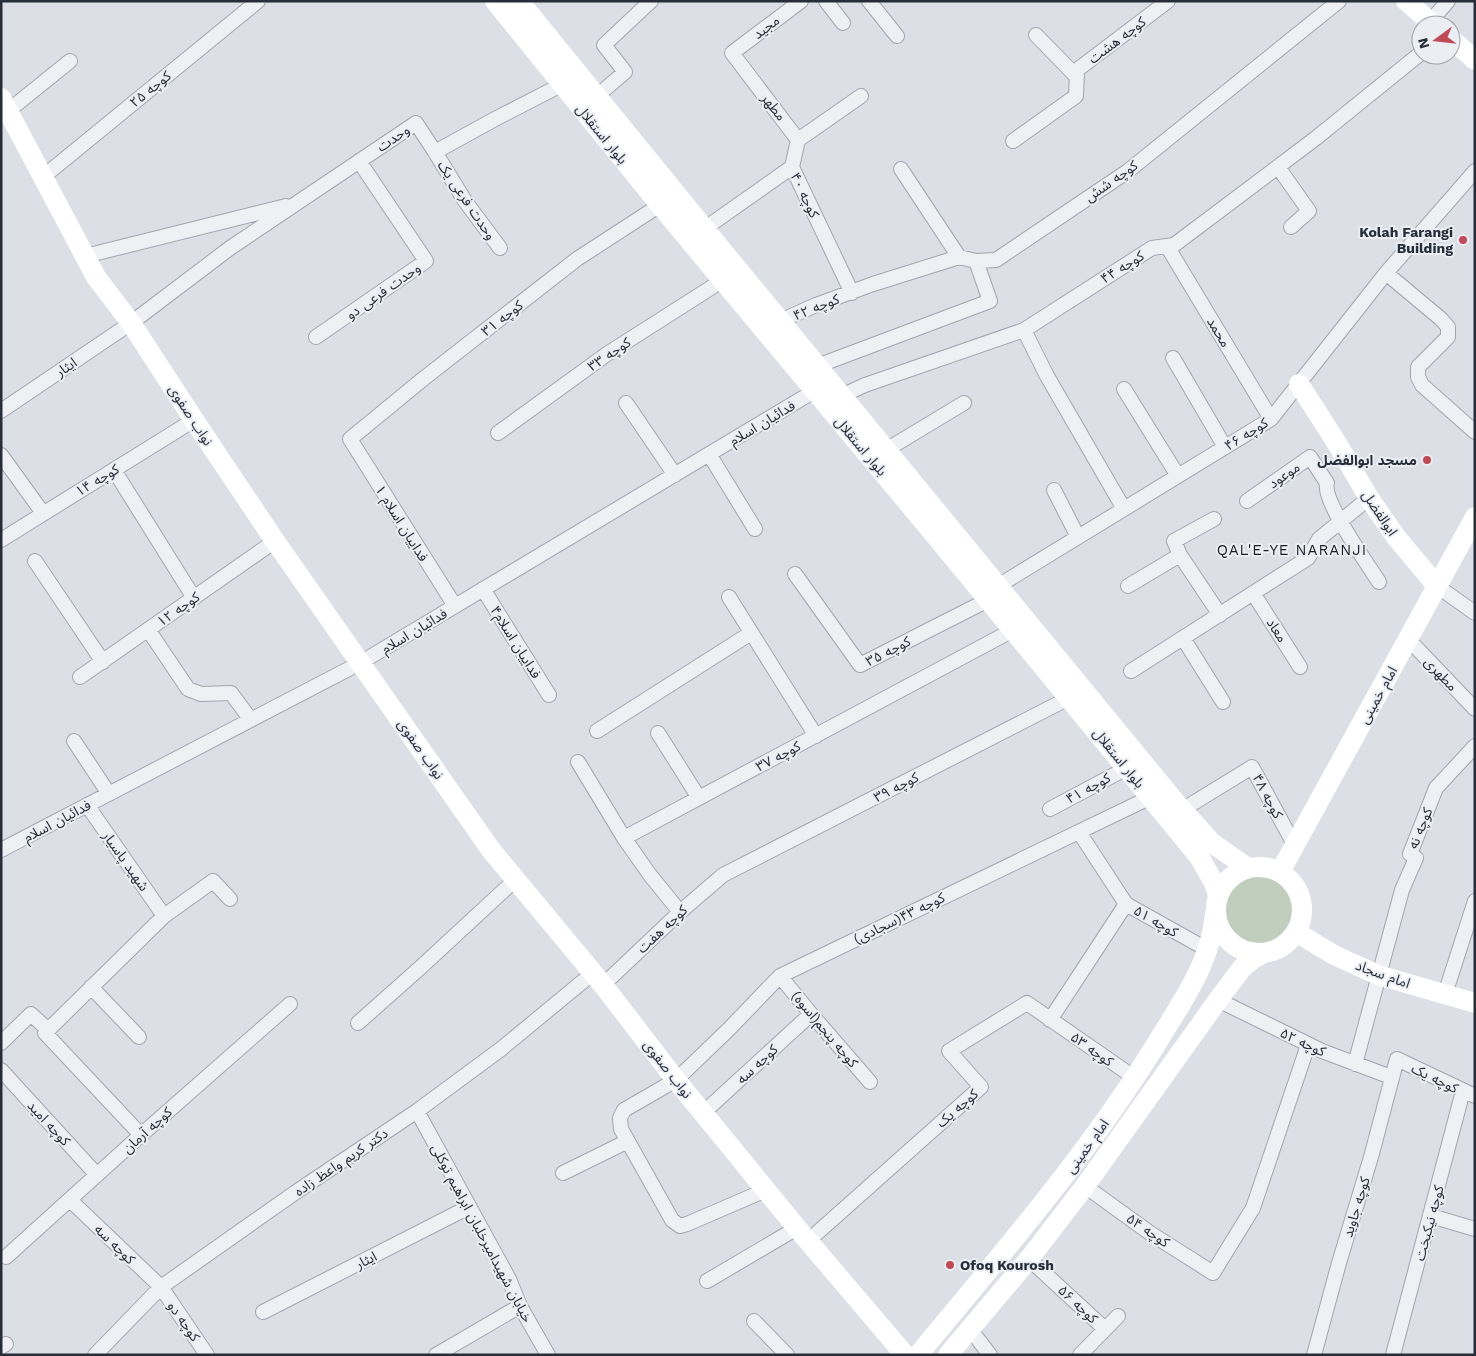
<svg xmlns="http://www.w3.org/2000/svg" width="1476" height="1356" viewBox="0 0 1476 1356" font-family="'Work Sans','Noto Sans Arabic',sans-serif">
<rect width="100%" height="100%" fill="#dcdfe5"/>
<!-- green -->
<path fill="#c1cebe" d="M1224 909a34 34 0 1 1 68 0a34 34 0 1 1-68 0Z"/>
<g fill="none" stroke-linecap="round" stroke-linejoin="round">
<!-- street casing -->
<g stroke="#a2a6ae" stroke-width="16">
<path id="street" d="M826,1L843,23
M869,1L897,36
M1430,22L1448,1
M1036,35L1077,77
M597,96L625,72L604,45L651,1
M8,111L70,61
M798,140L861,96
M1013,141L1076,96L1077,70L1168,1
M435,152L465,201L500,248
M792,167L798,140L732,53L801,1
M1278,167L1309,211L1291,227
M901,169L959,257
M43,177L258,1
M704,229L792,167L852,293
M1167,246L1271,419
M85,256L286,206
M1386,273L1441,319L1448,327V337L1418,367V377L1422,385L1475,432
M780,321L816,305L873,284L959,257L976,261L996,260L1128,171L1339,1
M1024,330L1047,376L1124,509
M316,337L426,261L359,161
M1173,358L1225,447
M817,366L990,301L976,261
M1124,389L1178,476
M841,396L865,385L1024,330L1152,248L1174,245L1316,138L1421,53
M626,403L675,475
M1,411L131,323L230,248L416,123L435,152L495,119L563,84
M498,433L607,354L723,280
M886,450L964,403
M709,454L755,529
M1,455L43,513
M114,470L194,598
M1054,490L1078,537
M1247,501L1310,457L1327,483C1322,501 1367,563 1379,582
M1,540L194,420
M1180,555L1174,541L1214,519
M35,561L103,662
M795,574L860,665L988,600
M998,586L1271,419L1386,273L1475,171
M1128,586L1180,555L1220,615
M1437,586L1475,613
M483,589L549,695
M1253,593L1300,667
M729,597L816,736
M455,606L350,439L423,379L577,259L660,205
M149,631L188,689L201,694L231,693L251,720
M1183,638L1223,702
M1408,639L1475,709
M1131,671L1308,558L1319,539L1369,498
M80,677L275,541
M597,731L751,633
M658,733L699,798
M74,741L109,794
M578,762L624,838
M87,805L164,916
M1050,809L1127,768
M1182,810L1252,767L1295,846
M1079,832L1126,904L1208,950
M1,850L360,663L821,387
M680,912L650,875L624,838L1013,630
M780,976L811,1014L870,1082
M603,985L680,912L723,875L1069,698
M91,987L139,1037
M1445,994L1475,901
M1218,1000L1322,1051L1391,1077
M1050,1020L1126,904
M358,1023L421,967L515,880
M1,1043L31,1014L48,1030
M1355,1064L1402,890L1416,858L1410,854L1436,788L1475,746
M1,1070L97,1175
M417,1111L509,1279L520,1306L548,1355
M703,1113L811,1014
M141,1135L45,1033L164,916L213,881L230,899
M563,1173L628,1141
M1085,1186L1150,1233L1213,1273L1253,1208L1308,1045
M766,1190L687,1224L680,1226L672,1220L621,1129L620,1118L624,1110L676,1080L729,1029L780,976L1151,797
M70,1200L161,1287L207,1355
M1431,1216L1475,1229
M808,1241L981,1087L949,1051L1027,1003L1135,1078
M6,1257L141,1135L290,1004
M1029,1259L1105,1329
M707,1281L797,1228
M263,1312L469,1207
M754,1321L787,1355
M970,1329L990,1355
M1,1347L6,1344
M95,1355L161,1287L296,1192L417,1111L501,1049L593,973
M436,1355L520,1306
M1080,1355L1118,1316
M1314,1355L1339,1263L1371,1157L1397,1059L1475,1096
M1393,1355L1463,1091"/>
</g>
<!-- street -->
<use href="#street" stroke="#eef0f4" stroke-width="14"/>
<!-- secondary -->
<path stroke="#fff" stroke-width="20" d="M495,1L660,205L939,540L1200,858L1214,883L1218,895
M519,1L726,255L1177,804L1212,843L1248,868
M1406,1L1434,25
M1451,39L1475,60
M1,98L96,277L131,323L194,420L275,541L491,850L603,985L676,1080L797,1228L905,1355
M1299,384L1338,445L1369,498L1396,537L1437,586
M1216 910a43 43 0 1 1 86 0a43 43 0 1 1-86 0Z
M1280,872L1475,517
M1296,932L1334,955L1378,975L1475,1003
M918,1355C1004,1251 1093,1149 1163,1033C1187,994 1211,960 1215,913
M948,1355L1029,1259L1085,1186L1218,1000L1242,968L1253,959L1262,954"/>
</g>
<!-- markers -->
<g fill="#c04b56" stroke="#ebeef3" stroke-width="2">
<circle cx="1463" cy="240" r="5"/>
<circle cx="1427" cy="460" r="5"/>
<circle cx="950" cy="1265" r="5"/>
</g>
<g text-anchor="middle" stroke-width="4" stroke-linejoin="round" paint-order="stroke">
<!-- street labels -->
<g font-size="14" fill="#272d39" stroke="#ebeef3">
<text transform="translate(766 27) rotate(-37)" y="5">مجید</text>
<text transform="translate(1117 40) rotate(-37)" y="5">کوچه هشت</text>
<text transform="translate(150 89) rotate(-39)" y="5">کوچه ۲۵</text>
<text transform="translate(774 107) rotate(52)" y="5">مطهر</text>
<text transform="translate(602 134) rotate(51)" y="5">بلوار استقلال</text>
<text transform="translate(393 138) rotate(-34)" y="5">وحدت</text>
<text transform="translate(1111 181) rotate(-35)" y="5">کوچه شش</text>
<text transform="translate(805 195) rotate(64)" y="5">کوچه ۴۰</text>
<text transform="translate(467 200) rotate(56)" y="5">وحدت فرعی یک</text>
<text transform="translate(1122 267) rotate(-32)" y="5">کوچه ۴۴</text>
<text transform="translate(383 291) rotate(-35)" y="5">وحدت فرعی دو</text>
<text transform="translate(816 307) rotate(-22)" y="5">کوچه ۴۲</text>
<text transform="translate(502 318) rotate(-38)" y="5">کوچه ۳۱</text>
<text transform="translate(1219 332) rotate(59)" y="5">محمد</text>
<text transform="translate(609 354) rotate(-34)" y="5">کوچه ۳۳</text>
<text transform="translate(66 367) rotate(-34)" y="5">ایثار</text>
<text transform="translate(191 415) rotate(57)" y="5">نواب صفوی</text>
<text transform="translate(762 423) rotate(-31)" y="5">فدائیان اسلام</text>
<text transform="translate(1246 434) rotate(-32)" y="5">کوچه ۴۶</text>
<text transform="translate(861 446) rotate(50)" y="5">بلوار استقلال</text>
<text transform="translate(1284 475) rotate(-35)" y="5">موعود</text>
<text transform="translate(97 480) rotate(-31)" y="5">کوچه ۱۴</text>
<text transform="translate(1380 513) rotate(56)" y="5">ابوالفضل</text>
<text transform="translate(402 523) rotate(58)" y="5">فداییان اسلام ۱</text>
<text transform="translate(178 609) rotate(-35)" y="5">کوچه ۱۲</text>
<text transform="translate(1277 630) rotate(57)" y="5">معاد</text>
<text transform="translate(414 631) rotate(-31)" y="5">فدائیان اسلام</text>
<text transform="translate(516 642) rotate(58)" y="5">فداییان اسلام۴</text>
<text transform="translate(888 651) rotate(-27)" y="5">کوچه ۳۵</text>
<text transform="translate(1441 674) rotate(47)" y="5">مطهری</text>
<text transform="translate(1378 695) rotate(-61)" y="5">امام خمینی</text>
<text transform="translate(421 749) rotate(55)" y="5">نواب صفوی</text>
<text transform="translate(778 756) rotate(-28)" y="5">کوچه ۳۷</text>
<text transform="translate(1119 758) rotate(51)" y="5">بلوار استقلال</text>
<text transform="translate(896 787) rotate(-27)" y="5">کوچه ۳۹</text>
<text transform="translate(1088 788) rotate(-29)" y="5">کوچه ۴۱</text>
<text transform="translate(1268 796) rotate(62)" y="5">کوچه ۴۸</text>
<text transform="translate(57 821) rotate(-28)" y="5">فدائیان اسلام</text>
<text transform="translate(1420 828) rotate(-68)" y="5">کوچه نه</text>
<text transform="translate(126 861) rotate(55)" y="5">شهید پاسیار</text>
<text transform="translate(899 918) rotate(-26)" y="5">کوچه ۴۳(سجادی)</text>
<text transform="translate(1156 921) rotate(30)" y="5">کوچه ۵۱</text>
<text transform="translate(662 929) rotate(-43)" y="5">کوچه هفت</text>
<text transform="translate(1383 974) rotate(20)" y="5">امام سجاد</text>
<text transform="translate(825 1029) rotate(50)" y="5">کوچه پنجم(اسوه)</text>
<text transform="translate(1303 1042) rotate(25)" y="5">کوچه ۵۲</text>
<text transform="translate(1092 1049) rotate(35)" y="5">کوچه ۵۳</text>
<text transform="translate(757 1064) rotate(-43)" y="5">کوچه سه</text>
<text transform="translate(668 1069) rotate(52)" y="5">نواب صفوی</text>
<text transform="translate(1435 1078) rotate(26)" y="5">کوچه یک</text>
<text transform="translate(957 1108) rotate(-41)" y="5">کوچه یک</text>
<text transform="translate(49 1123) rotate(47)" y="5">کوچه امید</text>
<text transform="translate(147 1130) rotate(-42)" y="5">کوچه آرمان</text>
<text transform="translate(1087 1146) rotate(-54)" y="5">امام خمینی</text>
<text transform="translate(341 1162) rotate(-34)" y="5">دکتر کریم واعظ زاده</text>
<text transform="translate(1356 1207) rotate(-73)" y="5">کوچه جاوید</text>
<text transform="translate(1429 1223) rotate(-75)" y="5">کوچه نیکبخت</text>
<text transform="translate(1148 1230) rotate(34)" y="5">کوچه ۵۴</text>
<text transform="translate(482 1233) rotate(62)" y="5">خیابان شهیدامیرخلبان ابراهیم توکلی</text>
<text transform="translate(115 1244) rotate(44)" y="5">کوچه سه</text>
<text transform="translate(366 1260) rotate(-27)" y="5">ایثار</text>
<text transform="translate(1078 1304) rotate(43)" y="5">کوچه ۵۶</text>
<text transform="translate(184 1321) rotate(55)" y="5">کوچه دو</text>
</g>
<!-- poi labels -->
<g font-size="14" font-weight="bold" fill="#272d39" stroke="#ebeef3" text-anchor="end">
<text x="1453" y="237">Kolah Farangi<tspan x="1453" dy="16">Building</tspan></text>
<text x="1417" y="465">مسجد ابوالفضل</text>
<text x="960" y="1270" text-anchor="start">Ofoq Kourosh</text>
</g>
<!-- neighbourhood labels -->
<g font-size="15" letter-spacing="1" fill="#1a1e2a" stroke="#ebeef3">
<text x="1292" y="555">QAL'E-YE NARANJI</text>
</g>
</g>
<!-- border -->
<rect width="1476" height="1356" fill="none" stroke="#272d39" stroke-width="5"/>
<!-- north arrow -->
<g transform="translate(1436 40) rotate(255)"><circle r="24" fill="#ebeef3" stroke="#9da1a9"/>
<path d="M0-4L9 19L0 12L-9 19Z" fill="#c04b56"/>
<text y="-8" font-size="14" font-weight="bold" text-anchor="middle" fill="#272d39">N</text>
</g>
</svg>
